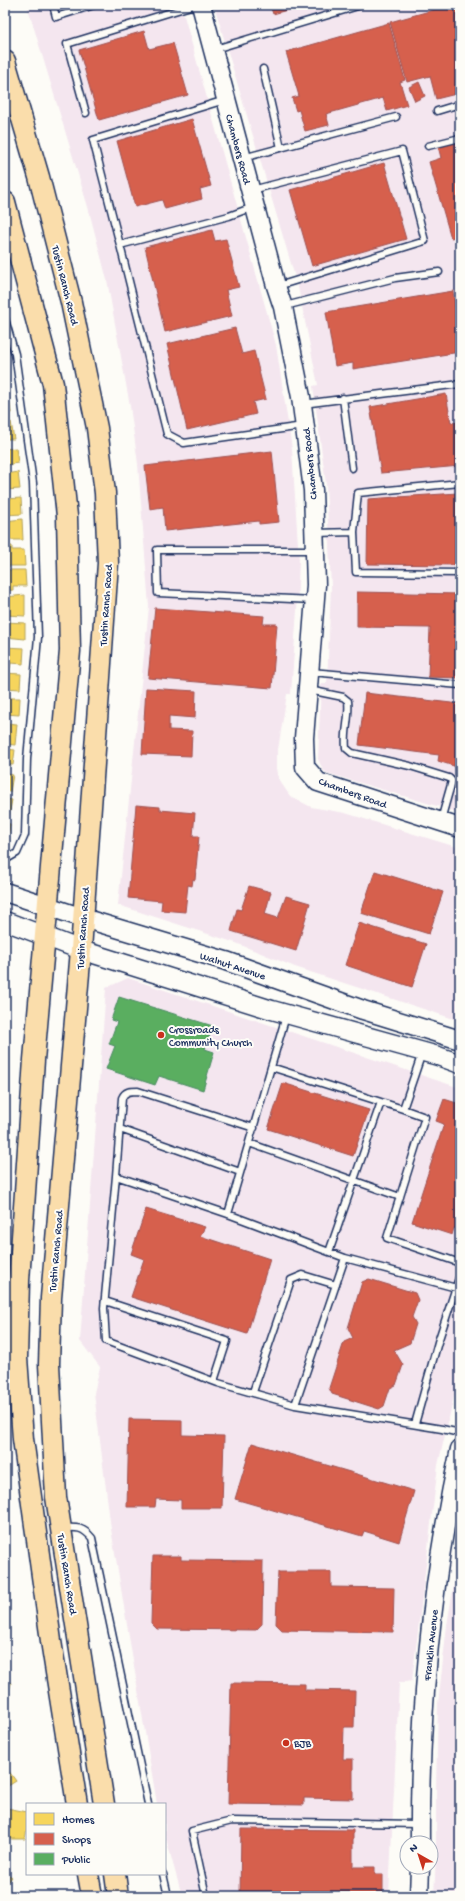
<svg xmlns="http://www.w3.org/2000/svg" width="465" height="1901" viewBox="0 0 465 1901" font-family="'Gochi Hand',sans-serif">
<rect width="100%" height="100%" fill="#fdfcf7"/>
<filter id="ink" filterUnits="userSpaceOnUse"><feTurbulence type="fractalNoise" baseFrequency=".025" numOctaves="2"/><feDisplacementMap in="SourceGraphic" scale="8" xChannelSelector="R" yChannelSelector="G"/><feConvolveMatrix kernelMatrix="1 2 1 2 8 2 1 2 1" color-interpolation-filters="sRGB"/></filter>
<g filter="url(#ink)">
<!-- built -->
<path fill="#f4e6ef" d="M27,5H181L276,345L292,449L299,561L297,610L291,694H287L276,762L279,780L290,796L311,807L345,813L460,848V1021L295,967L236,943L118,905L149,607L138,464L130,406L107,280L88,207Z
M214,5H460V813L327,773L323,770L318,759L321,683H327L331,586L326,484L313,386L318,385L298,287Z
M128,978L460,1088V1371L438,1465L412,1681L399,1683L389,1896H182L165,1835V1804H157L111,1529L94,1393L100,1367L80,1341L106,988Z
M460,1548V1896H434L436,1855V1788L438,1704L447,1625Z"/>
<!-- homes -->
<path fill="#f6d55c" stroke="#b4a35d" d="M8,392L11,413L6,414L5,393Z
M11,422L14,439H5V423Z
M16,448L18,463L5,465V449Z
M18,472L20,489L5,490V474Z
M21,498L22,514L5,515V499Z
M22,519L23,540H5V521Z
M5,546H12V550H24L25,566H5Z
M5,570H25L26,586H13V590L5,591Z
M25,595V616L5,615V597Z
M5,622L25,623V639L5,637Z
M5,647L24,648L23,664L11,663L10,668L5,667Z
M5,673L21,674L20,689L5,688Z
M5,698H20L19,715L5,714Z
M5,723L17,724L15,745L5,744Z
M5,749L15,750L13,765L5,764Z
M7,774L13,775L10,792L5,791V775Z
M5,799L12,800L9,815H5Z
M5,823L10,824L7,845H5Z
M5,1681L11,1683L5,1707Z
M5,1766L16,1781L5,1788Z
M7,1808L27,1812V1829L25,1839H5V1819Z
M5,1872L12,1877L5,1886Z"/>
<!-- shops -->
<path fill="#d6604d" stroke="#9e5152" d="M270,5H305L273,14Z
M451,5H460V93L436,99L430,76L407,82L390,22Z
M389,23L405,80L400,82L407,105L387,111L383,98L326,114L329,125L305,131L299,110L296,111L292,98L299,96L286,52Z
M144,31L149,49L173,43L188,95L99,120L79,50Z
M419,82L425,96L415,101L409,87Z
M192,119L211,186L200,189L202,199L165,209L162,200L135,207L117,141Z
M460,140V236L451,238L429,162L441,158L438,146Z
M384,163L406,239L312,266L290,190Z
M212,230L215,241L226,239L239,287L226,290L232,316L165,332L145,247Z
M453,291L458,327H460V352L353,369V363L335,366L326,312Z
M235,328L242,354L254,351L266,399L253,402L256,414L187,430L167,344Z
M446,394L451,423L460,422V466L381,473L370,407Z
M272,451L279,522L259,524V521L165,531L163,507L150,509L145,466Z
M458,493V565L367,564L368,499Z
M357,592L460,594V678L428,677L430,628L357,627Z
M155,608L264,616L263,624H277L272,688L148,678Z
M146,688L196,691L195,718L169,716V730L192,731L191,756L142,754Z
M365,693L460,704V768L438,761L439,755L359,745Z
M136,805L160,807V810L195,813L193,836H199L195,880L193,879L192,886L188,885L185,912L161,910L162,901L128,898Z
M375,871L443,892L429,934L361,913Z
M249,886L271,892L265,914L278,918L286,896L310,903L296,951L231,931L237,909L241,910Z
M359,923L426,944L412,987L345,965Z
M283,1083L369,1110L353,1156L268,1129Z
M444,1099L460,1104V1229L454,1228L452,1235L412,1222L444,1124L436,1121Z
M146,1209L205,1227L200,1236L270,1259L247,1334L131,1297L144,1259L131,1254Z
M369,1279L415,1293L418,1300L412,1317L416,1324L410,1343L394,1350L403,1365L396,1385L390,1388L384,1406L379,1409L332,1394L329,1388L344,1342L353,1338L348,1328L362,1282Z
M129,1419L182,1420V1435L224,1436L222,1508H181V1500L156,1499L155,1507H127Z
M252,1443L414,1491L399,1542L364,1531L362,1536L235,1499Z
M153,1556H181V1560L263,1561L262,1624L256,1630L157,1629L151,1623Z
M278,1572H331V1587L394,1588L393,1632L282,1630L276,1624Z
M231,1683L305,1684V1690L355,1691L354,1727H344L343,1759H353V1799L304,1798V1805L228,1804Z
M241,1829L353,1830V1867H375V1874H383V1896H240Z"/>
<!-- public -->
<path fill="#5aae61" stroke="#478860" d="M119,997L213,1026L205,1049L214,1052L203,1090L159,1076L155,1085L106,1069L115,1046L109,1044L117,1022L111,1020Z"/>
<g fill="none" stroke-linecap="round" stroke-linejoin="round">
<!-- lane casing -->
<g stroke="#1b2f5e" stroke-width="9">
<path id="lane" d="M53,5L56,17L94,5
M215,49L358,6V5
M263,69L281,148
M225,100L93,140L120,245L229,216L253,207
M437,111L460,104
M86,113L67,44L194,5
M428,146L460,138
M243,158L396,117
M252,190L402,151L425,241L278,286
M120,245L167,434L184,443L303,426
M285,306L395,278L439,272
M5,319L15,354L33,483L38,637L27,759L25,835L17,853L5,860
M343,398L352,468
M303,404L460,384
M354,532L358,493L460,483
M316,533L354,532L356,572L460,573
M313,550H157L158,593L313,600
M311,672L460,685
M309,690L343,697L348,701C350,717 344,732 346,748L352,753L410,766L449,778L452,781L441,820
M422,1053L403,1109L425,1117L387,1238L460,1263
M271,1067L403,1109
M120,1129L240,1172
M249,1143L400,1197
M116,1176L122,1098C125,1091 130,1091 138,1091L254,1128
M228,1214L286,1016
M329,1252L381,1102
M460,1289L345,1258L295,1405L442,1429L460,1433
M105,1301L227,1341L214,1381
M253,1392L291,1280L303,1275L336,1285
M295,1405L218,1383L106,1341L104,1308L116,1176L228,1214L345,1258
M415,1424L438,1342L460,1275
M460,1513V1514
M63,1528C77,1527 83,1527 92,1538L148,1804
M163,1874L168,1896
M206,1896L192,1831L232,1821L419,1824"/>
</g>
<!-- secondary casing -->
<g stroke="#1b2f5e" stroke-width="21">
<path id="secondary" d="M201,5L276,286L283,307L301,397L313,490L316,585L304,738L305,767L318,782L460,828
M5,892L83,918L226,961L363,1010L460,1040
M5,921L81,950L272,1010L438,1056L460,1064
M420,1843C419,1711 432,1577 460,1449
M419,1896L420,1867"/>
</g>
<!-- primary casing -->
<g stroke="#1b2f5e" stroke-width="23">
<path id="primary" d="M5,61L39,177L71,302L97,428L105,493L108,563L81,950L51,1298L49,1364L56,1497L104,1804
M5,202L53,384L67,516L70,651L34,1060L19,1281L17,1358L23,1439L51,1641L77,1804
M88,1874L92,1896
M115,1874L118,1896"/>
</g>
<!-- lane -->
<use href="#lane" stroke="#fdfcf7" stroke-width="6"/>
<!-- secondary -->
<use href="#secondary" stroke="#fdfcf7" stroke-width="18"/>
<!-- primary -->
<use href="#primary" stroke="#faddab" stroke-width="20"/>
</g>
</g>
<!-- markers -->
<g fill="#c8321e" stroke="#fdfcf7" stroke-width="1.5">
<circle cx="161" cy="1035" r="4"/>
<circle cx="286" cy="1743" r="4"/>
</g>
<g text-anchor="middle" stroke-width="4" stroke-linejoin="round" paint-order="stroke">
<!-- street labels -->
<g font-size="11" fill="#1b2f5e" stroke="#fdfcf7">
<text transform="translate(239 149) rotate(75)" y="4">Chambers Road</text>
<text transform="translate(66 285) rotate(76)" y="4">Tustin Ranch Road</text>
<text transform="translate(309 464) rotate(-96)" y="4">Chambers Road</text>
<text transform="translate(105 605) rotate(-86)" y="4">Tustin Ranch Road</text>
<text transform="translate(353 792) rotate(20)" y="4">Chambers Road</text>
<text transform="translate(82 928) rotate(-86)" y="4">Tustin Ranch Road</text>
<text transform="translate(233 965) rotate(18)" y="4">Walnut Avenue</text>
<text transform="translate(55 1251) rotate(-85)" y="4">Tustin Ranch Road</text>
<text transform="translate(68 1574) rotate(81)" y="4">Tustin Ranch Road</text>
<text transform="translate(430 1645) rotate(-84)" y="4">Franklin Avenue</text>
</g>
<!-- poi labels -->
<g font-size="11" fill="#1b2f5e" stroke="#fdfcf7" text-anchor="start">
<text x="169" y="1033">Crossroads<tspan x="169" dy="13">Community Church</tspan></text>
<text x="294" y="1747">BJB</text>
</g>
</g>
<!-- margin -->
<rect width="465" height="1901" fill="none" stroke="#fdfcf7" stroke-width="20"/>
<rect x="10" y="10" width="445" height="1881" fill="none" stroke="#1b2f5e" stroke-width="1.5" filter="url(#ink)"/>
<!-- legend -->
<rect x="26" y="1803" width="140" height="72" fill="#fdfcf7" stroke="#a3aaba"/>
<rect x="34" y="1813" width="20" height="12" fill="#f6d55c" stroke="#a3aaba"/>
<text x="62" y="1823" font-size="12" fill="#1b2f5e">Homes</text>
<rect x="34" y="1833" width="20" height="12" fill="#d6604d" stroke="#a3aaba"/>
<text x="62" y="1843" font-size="12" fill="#1b2f5e">Shops</text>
<rect x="34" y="1853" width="20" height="12" fill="#5aae61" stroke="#a3aaba"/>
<text x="62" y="1863" font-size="12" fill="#1b2f5e">Public</text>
<!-- north arrow -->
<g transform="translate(419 1855) rotate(321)"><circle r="19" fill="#fdfcf7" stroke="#a3aaba"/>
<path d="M0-3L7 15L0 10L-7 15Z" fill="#c8321e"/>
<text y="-6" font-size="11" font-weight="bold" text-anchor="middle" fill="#1b2f5e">N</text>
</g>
</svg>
